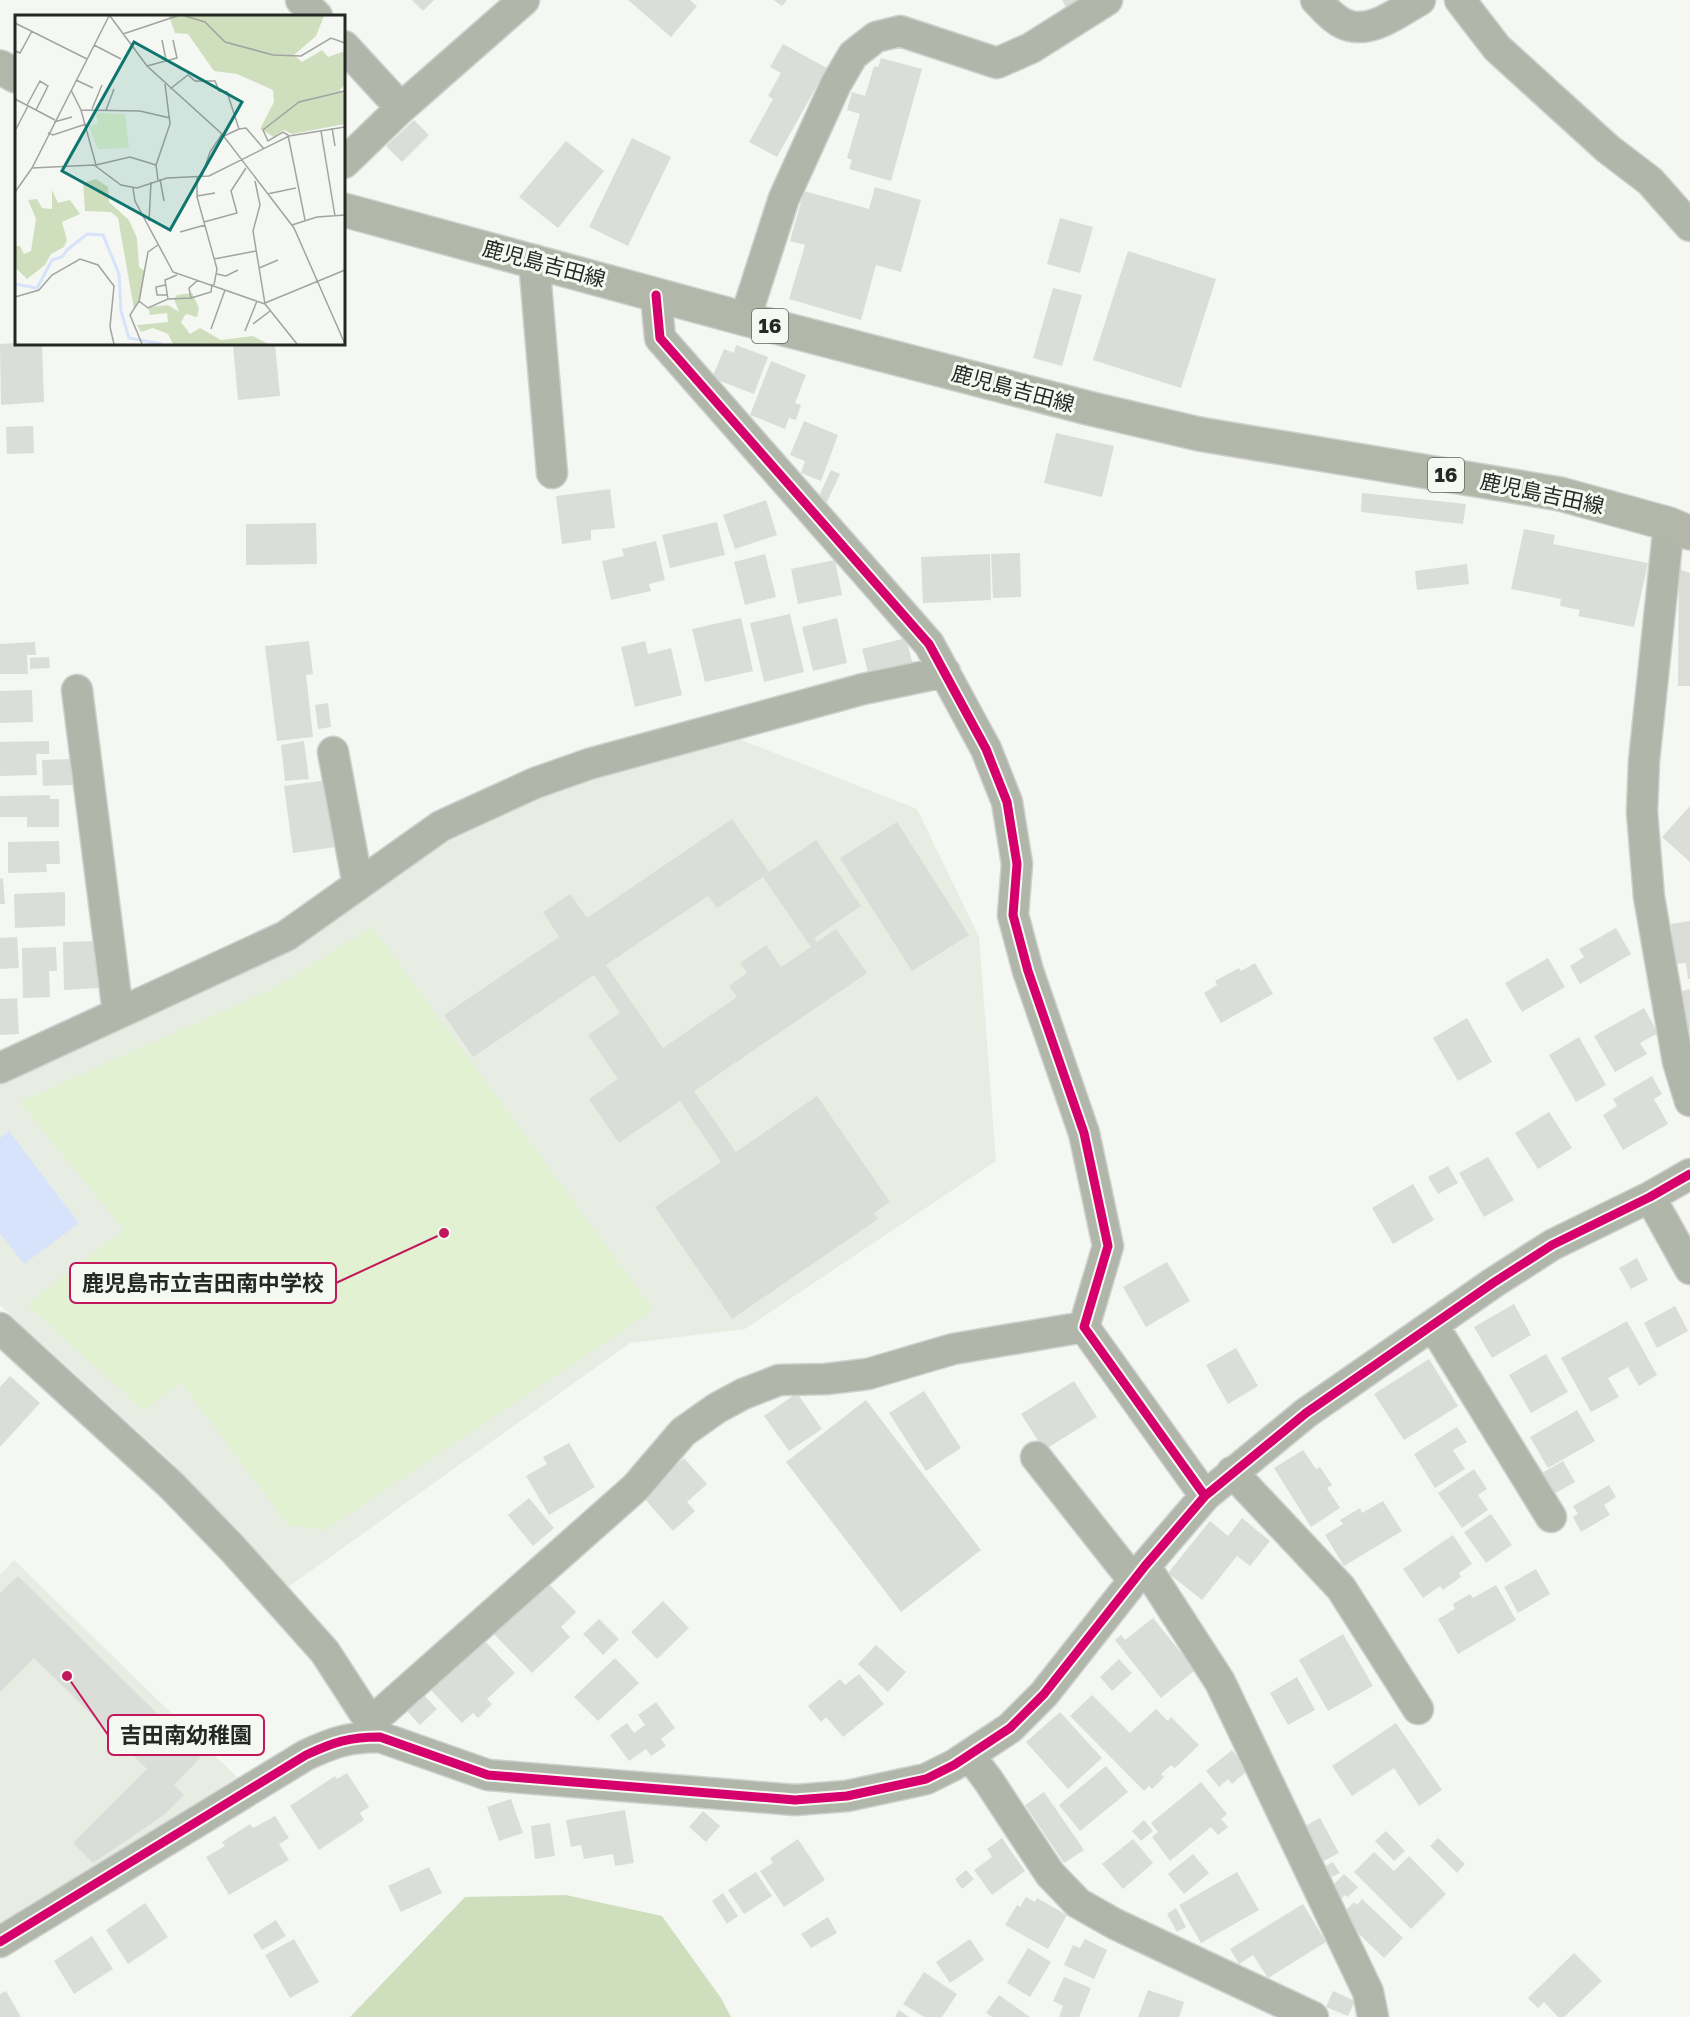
<svg xmlns="http://www.w3.org/2000/svg" width="1690" height="2017" viewBox="0 0 1690 2017" font-family="'Golos Text','Noto Sans JP',sans-serif">
<rect width="100%" height="100%" fill="#f5f7f3"/>
<!-- built -->
<path fill="#e8ede3" d="M729,735L917,809L979,937L996,1161L745,1329L630,1343L288,1587L174,1464L0,1305V1081L288,948L448,840L531,796Z
M14,1560L237,1777L0,1926V1575Z"/>
<!-- green -->
<path fill="#e1f1d1" d="M372,927L653,1310L325,1530L288,1525L181,1382L144,1411L27,1304L124,1230L20,1102L277,987Z"/>
<!-- forest -->
<path fill="#cfdfbd" d="M566,1895L662,1916L721,1998L731,2017H350L465,1897Z"/>
<!-- water -->
<path fill="#d7e3fa" d="M9,1131L79,1223L24,1264L0,1233V1138Z"/>
<!-- building -->
<path fill="#dbddd9" fill-rule="evenodd" d="M412,0H434L423,11Z
M628,0H690L697,6L671,37Z
M774,0H787L782,6Z
M1062,0H1078L1079,2L1067,9Z
M783,44L827,68L777,157L749,142L773,99L768,96L781,73L770,67Z
M881,58L922,69L891,181L849,169L852,160L847,158L860,114L847,110L852,92L865,96L874,66L878,67Z
M414,120L429,135L402,162L386,146Z
M632,138L671,157L628,246L589,227Z
M566,141L604,171L558,228L519,197Z
M875,187L921,200L901,272L876,265L861,320L789,299L805,245L790,241L804,191L869,209Z
M1060,218L1093,227L1080,273L1047,264Z
M1128,251L1216,279L1181,388L1093,360Z
M1053,288L1082,295L1062,366L1033,358Z
M16,343L42,344L44,402L1,405L0,344Z
M233,344H275L280,396L238,400Z
M736,345L768,357L754,394L712,378L724,349L734,353Z
M771,361L806,375L795,403L801,405L796,420L789,418L785,429L750,415Z
M804,421L838,435L821,481L801,473L805,461L790,455Z
M33,426L34,453L7,454L6,427Z
M1056,433L1114,446L1102,497L1044,483Z
M831,470L840,474L827,502L818,498Z
M610,489L615,528L591,530V540L562,544L556,496Z
M1362,493L1466,504L1463,524L1361,512Z
M766,500L777,535L735,549L723,515Z
M717,522L725,555L670,568L662,535Z
M316,523L317,564L246,565V524Z
M1524,529L1555,535L1553,544L1648,563L1634,627L1578,616L1580,610L1560,606L1561,599L1511,589Z
M656,541L665,580L649,584L651,591L611,600L602,561L624,556L622,549Z
M1020,553L1021,597L993,598L991,554Z
M765,554L776,597L745,605L734,562Z
M990,554L991,600L923,603L921,557Z
M835,560L842,595L798,604L791,569Z
M1467,564L1469,584L1417,590L1415,571Z
M1679,569L1690,573V686H1678Z
M790,614L804,672L764,682L750,623Z
M741,618L753,671L705,682L692,629Z
M837,618L847,663L813,671L802,627Z
M906,638L913,665L869,676L862,649Z
M309,641L313,674L306,675L313,737L277,741L265,646Z
M645,641L648,654L671,648L682,695L635,707L621,647Z
M35,642L36,655H27L28,674H0V644Z
M49,657L50,668L30,669V658Z
M32,690L33,722L0,723V691Z
M328,703L331,727L318,729L315,705Z
M49,741V754H36L37,775L0,776V742Z
M304,741L309,779L285,781L281,745Z
M71,759L72,785L43,786L42,760Z
M327,780L336,847L293,853L284,786Z
M50,795V799H59V827H27V817H0V796Z
M1690,806V862L1662,837Z
M732,819L769,872L816,840L861,906L814,938L817,942L836,929L867,973L694,1091L736,1152L817,1096L890,1202L874,1213L878,1219L732,1319L655,1207L721,1162L680,1101L619,1143L589,1099L618,1079L588,1035L620,1013L594,975L473,1057L444,1015L559,937L543,912L570,894L587,918ZM763,877L811,947L781,967L766,945L740,963L747,973L729,986L737,997L663,1048L606,965L708,896L717,908Z
M897,822L969,935L912,971L840,858Z
M59,841L60,864H46L47,872L8,873V842Z
M3,878L5,904H0V879Z
M65,892V926L15,928L14,894Z
M1690,921V979H1688L1686,963L1676,964L1671,924Z
M1616,928L1631,954L1580,984L1570,966L1584,957L1579,949Z
M17,937L19,968L0,969V938Z
M98,941L99,988L64,990L63,942Z
M56,947L57,971H49L50,997L23,998L22,948Z
M1548,958L1565,987L1522,1012L1505,983Z
M1255,963L1273,994L1221,1023L1204,993L1217,985L1215,981L1239,968L1241,971Z
M1690,989V1030H1687L1679,992Z
M17,998L19,1034L0,1035V999Z
M1644,1008L1658,1033L1640,1043L1647,1054L1615,1072L1594,1036Z
M1467,1018L1492,1062L1458,1081L1433,1038Z
M1579,1037L1606,1085L1576,1102L1549,1055Z
M1652,1076L1662,1094L1654,1099L1668,1124L1623,1150L1603,1115L1617,1106L1613,1099Z
M1549,1112L1572,1148L1538,1169L1515,1133Z
M1488,1157L1514,1200L1484,1217L1459,1173Z
M1448,1166L1458,1183L1438,1194L1428,1177Z
M1413,1184L1434,1220L1393,1244L1372,1208Z
M1637,1258L1648,1280L1631,1289L1619,1268Z
M1167,1262L1190,1301L1146,1327L1123,1287Z
M1514,1304L1531,1335L1492,1358L1474,1327Z
M1675,1306L1688,1331L1657,1348L1644,1323Z
M1627,1321L1657,1375L1639,1386L1628,1367L1608,1378L1619,1397L1591,1412L1561,1358Z
M1236,1348L1258,1386L1228,1404L1206,1365Z
M1546,1354L1568,1392L1531,1413L1509,1375Z
M1429,1359L1458,1406L1404,1440L1374,1394Z
M10,1376L40,1403L0,1447V1387Z
M1074,1381L1097,1417L1044,1450L1021,1414Z
M924,1391L961,1448L926,1471L889,1413Z
M797,1393L822,1429L789,1451L764,1416Z
M866,1400L981,1550L901,1612L786,1462Z
M1577,1410L1595,1441L1548,1468L1530,1437Z
M1457,1427L1467,1442L1453,1450L1465,1469L1435,1488L1414,1454Z
M569,1443L595,1487L549,1515L526,1476L547,1464L543,1457Z
M1303,1450L1316,1469L1320,1467L1332,1485L1327,1488L1340,1508L1311,1527L1274,1468Z
M684,1458L707,1484L687,1502L695,1511L673,1531L642,1496Z
M1563,1461L1575,1482L1552,1495L1540,1474Z
M1474,1469L1487,1489L1478,1495L1488,1510L1462,1528L1438,1493Z
M1609,1485L1616,1497L1604,1505L1610,1515L1581,1532L1573,1517L1578,1514L1573,1506Z
M529,1498L554,1528L533,1546L508,1515Z
M1383,1501L1402,1531L1344,1566L1325,1535L1343,1524L1340,1520L1360,1508L1362,1513Z
M1491,1514L1512,1545L1486,1563L1464,1532Z
M1242,1518L1270,1541L1250,1566L1237,1556L1202,1600L1168,1573L1210,1521L1228,1536Z
M1453,1535L1472,1564L1459,1573L1461,1577L1443,1590L1440,1586L1423,1598L1403,1569Z
M1536,1569L1550,1594L1518,1613L1504,1587Z
M18,1576L201,1757L174,1785L184,1795L164,1815L93,1863L73,1843L147,1769L34,1658L0,1692V1593Z
M546,1581L576,1612L561,1627L570,1637L532,1673L492,1632Z
M1496,1585L1516,1620L1458,1654L1438,1619L1455,1609L1453,1604L1470,1594L1473,1598Z
M663,1601L689,1628L657,1659L631,1632Z
M1153,1618L1195,1670L1161,1698L1115,1640L1121,1635L1125,1640Z
M599,1619L619,1639L603,1655L583,1634Z
M1343,1634L1373,1686L1328,1711L1299,1660Z
M481,1637L515,1673L487,1699L492,1704L478,1718L473,1713L462,1723L428,1687Z
M876,1645L906,1672L888,1692L858,1664Z
M615,1658L639,1683L598,1721L574,1697Z
M1119,1659L1132,1673L1112,1691L1100,1677Z
M859,1674L884,1704L843,1737L826,1717L821,1722L808,1706L840,1679L845,1685Z
M1297,1677L1315,1710L1288,1725L1270,1693Z
M420,1691L437,1709L420,1725L403,1707Z
M1092,1695L1130,1733L1156,1709L1168,1721L1171,1717L1199,1745L1175,1768L1171,1765L1161,1774L1164,1777L1152,1789L1149,1786L1144,1791L1070,1716Z
M656,1702L675,1728L661,1739L666,1746L651,1756L646,1749L629,1761L610,1735L627,1723L634,1733L645,1725L638,1715Z
M1060,1712L1102,1758L1068,1789L1026,1742Z
M1396,1723L1442,1790L1419,1806L1394,1768L1352,1796L1332,1766Z
M1232,1750L1248,1770L1232,1784L1228,1779L1219,1787L1206,1771Z
M1106,1766L1128,1792L1080,1831L1059,1805Z
M347,1773L369,1807L360,1813L364,1820L319,1850L290,1806L335,1776L337,1779Z
M1201,1782L1227,1814L1221,1819L1228,1827L1218,1835L1211,1827L1170,1861L1152,1837L1158,1832L1151,1823Z
M1044,1792L1084,1850L1064,1863L1025,1805Z
M511,1799L523,1833L499,1841L487,1807Z
M625,1810L634,1863L615,1866L613,1854L584,1859L581,1845L571,1847L566,1820Z
M703,1811L720,1826L706,1842L689,1827Z
M275,1816L289,1838L279,1844L289,1860L229,1895L206,1857L225,1846L222,1842L250,1824L253,1828Z
M1320,1818L1339,1853L1318,1864L1300,1829Z
M1144,1820L1153,1831L1141,1841L1132,1831Z
M550,1823L555,1856L535,1859L531,1826Z
M1386,1831L1405,1851L1394,1861L1375,1841Z
M1002,1838L1025,1871L992,1895L974,1870L992,1857L987,1849Z
M1438,1838L1465,1864L1457,1873L1430,1846Z
M798,1839L825,1880L784,1907L760,1871L773,1863L770,1858Z
M1133,1839L1153,1863L1123,1889L1102,1864Z
M1374,1852L1394,1871L1409,1856L1446,1894L1411,1929L1354,1872Z
M1193,1854L1209,1873L1184,1894L1168,1874Z
M1333,1862L1340,1873L1326,1880L1320,1869Z
M429,1867L442,1893L401,1912L388,1886Z
M966,1870L974,1879L962,1889L955,1879Z
M756,1872L772,1896L744,1914L728,1890Z
M1237,1872L1259,1910L1201,1943L1179,1905Z
M1344,1874L1358,1887L1348,1897L1345,1895L1340,1900L1329,1889Z
M723,1893L738,1916L727,1924L712,1901Z
M1026,1897L1035,1902L1037,1898L1067,1915L1048,1949L1005,1925L1017,1905L1020,1907Z
M1362,1899L1403,1938L1384,1958L1340,1916L1354,1902L1357,1905Z
M145,1903L168,1937L128,1964L106,1930Z
M1303,1904L1326,1942L1268,1978L1253,1955L1239,1964L1230,1949Z
M1176,1908L1186,1927L1177,1932L1167,1914Z
M828,1917L837,1933L811,1948L801,1934Z
M276,1920L286,1936L262,1950L253,1935Z
M92,1936L113,1969L74,1994L54,1961Z
M294,1939L319,1982L290,1998L265,1955Z
M970,1939L984,1960L950,1983L936,1962Z
M1085,1939L1107,1950L1094,1979L1064,1965L1073,1945L1080,1948Z
M1028,1948L1051,1962L1030,1997L1007,1983Z
M1574,1953L1602,1981L1564,2017H1558L1544,2002L1538,2008L1528,1998Z
M924,1972L957,1994L942,2017H924L903,2004Z
M1064,1977L1091,1988L1079,2017H1059L1063,2006L1053,2001Z
M1148,1990L1184,2002L1179,2017H1138Z
M6,1991L21,2017H0V1994Z
M1333,1991L1355,2001L1348,2016L1326,2007Z
M999,1995L1030,2017H992L986,2013Z
M899,2010L909,2017H895Z"/>
<g fill="none" stroke-linecap="round" stroke-linejoin="round">
<!-- street casing -->
<g stroke="#d0d1cf" stroke-width="33">
<path id="street" d="M301,0L317,16
M1316,0C1325,9 1336,23 1350,26C1374,32 1400,11 1420,0
M1460,0L1497,48L1608,149L1650,181L1690,226
M344,46L401,108
M344,163L401,108L524,0
M534,260L552,473
M656,295L660,338L929,644L986,749L1007,802L1017,864L1013,915L1028,971L1084,1133L1108,1246L1084,1327L1205,1496
M745,319L784,198L836,84L853,55L876,37L900,31L997,63L1031,48L1107,0
M1669,524L1644,761L1642,812L1649,897L1678,1062L1690,1101
M77,690L118,1013
M333,752L358,885
M0,1068L286,936L441,826L535,783L589,764L863,689L945,672
M1650,1197L1690,1269
M1433,1325L1551,1517
M0,1328L171,1485L232,1548L325,1652L380,1737
M1036,1457L1134,1581
M1232,1472L1341,1588L1418,1709
M1145,1566L1220,1682L1368,1992L1373,2017
M370,1723L636,1487L683,1432L717,1408L743,1394L779,1380L826,1379L868,1374L953,1349L1084,1327
M969,1755L988,1780L1050,1874L1078,1903L1115,1924L1313,2017
M0,1942L306,1755C334,1742 349,1737 380,1737L488,1775L795,1800L847,1796L926,1779L954,1765L1010,1728L1044,1694L1145,1566L1205,1496L1306,1413L1493,1283L1552,1245L1650,1197L1690,1174"/>
</g>
<!-- primary casing -->
<g stroke="#d0d1cf" stroke-width="36">
<path id="primary" d="M0,67L16,76
M344,210L745,319L1088,408L1199,434L1560,494L1669,524L1690,533"/>
</g>
<!-- street -->
<use href="#street" stroke="#b1b6ab" stroke-width="30"/>
<!-- primary -->
<use href="#primary" stroke="#b2b7aa" stroke-width="33"/>
<!-- cycleway casing -->
<g stroke="#f5f9f1" stroke-width="13">
<path id="cycleway" d="M656,295L660,338L929,644L986,749L1007,802L1017,864L1013,915L1028,971L1084,1133L1108,1246L1084,1327L1205,1496
M0,1942L306,1755C334,1742 349,1737 380,1737L488,1775L795,1800L847,1796L926,1779L954,1765L1010,1728L1044,1694L1145,1566L1205,1496L1306,1413L1493,1283L1552,1245L1650,1197L1690,1174"/>
</g>
<!-- cycleway -->
<use href="#cycleway" stroke="#d6006c" stroke-width="9"/>
</g>
<g text-anchor="middle" stroke-width="6" stroke-linejoin="round" paint-order="stroke">
<!-- shield labels -->
<g fill="#f5f9f1" stroke="#646762" stroke-width="1.5">
<rect x="752" y="309" width="36" height="34" rx="4.5"/>
<rect x="1428" y="458" width="36" height="34" rx="4.5"/>
</g>
<g font-size="20" font-weight="bold" fill="#262825">
<text x="770" y="333">16</text>
<text x="1446" y="482">16</text>
</g>
<!-- street labels -->
<g font-size="21" fill="#262825" stroke="#f5f9f1">
<text transform="translate(544 264) rotate(15)" y="7">鹿児島吉田線</text>
<text transform="translate(1013 389) rotate(15)" y="7">鹿児島吉田線</text>
<text transform="translate(1542 494) rotate(12)" y="7">鹿児島吉田線</text>
</g>
</g>
<!-- overview -->
<g transform="translate(15 15)">
<rect width="330" height="330" fill="#f5f7f3"/>
<path d="M81,98L110,99L114,133L83,134L74,111L83,109Z" fill="#e1f1d1"/>
<path d="M154,1H309L301,21L279,40L287,47L307,35L313,42L330,36V69L325,75L330,80V109L277,119L269,115L259,122L245,114L259,87L258,75L222,59L199,56L173,19L160,18ZM81,164L93,172L94,187L114,205L122,223L124,252L130,256L125,286L119,294L103,203L96,197L70,196L68,168ZM37,175L43,188L55,185L65,199L47,207L52,225L49,232L36,239L30,250L12,264L0,252V231H5L9,239L16,236L21,204L13,185L22,184L27,193L37,194ZM177,278L184,293L182,302L171,299L166,307L175,319L185,313L206,325L238,321L253,329H158L153,319L138,313L126,317L122,310L153,307L152,298L135,300L133,292L153,290L164,297L159,284L162,280Z" fill="#cfdfbd"/>
<path fill="none" stroke="#d7e3fa" stroke-width="3" d="M52,235L72,219L88,220L104,259L106,296L114,323L147,329M0,269L22,273L37,245L47,242L52,235"/>
<path fill="none" stroke="#a2a4a1" stroke-width="1.5" d="M95,1L132,51L207,119L279,213L330,329M170,1L190,7L210,27L258,40L286,41L316,23L330,28M0,8L72,44M108,19L162,1M147,25L151,45M79,30L106,44M0,36L5,38L17,16M132,51L162,43L158,25M61,65L78,73M155,74L173,60L180,66H200L204,76L212,77L224,114L209,121M56,75L66,95L81,150M0,84L40,105M12,90L25,66L33,71L21,95M77,94L87,70M66,95L125,96L155,103M91,95L99,74M39,107L57,102M317,113L320,131M1,114L13,91M224,114L231,113L249,134M306,116L320,201M33,118L38,120L71,109M81,150L115,142L141,150M17,153L79,150L106,170L122,173L152,163L194,161L274,121L330,112M187,161L195,137L207,119M182,162V182L202,254L199,270M145,164L149,186M143,165L141,150L155,109L150,69M240,166L245,190L238,216L250,289M118,173L120,186L158,257L250,289L282,329M0,177L17,153L94,1M252,179L281,173M182,181L200,178M290,205L273,120L268,117L253,126L248,115L284,87L330,76M134,206L136,167M189,207L222,198L216,176L231,153M277,210L302,202L330,200M165,217L190,210M199,244L241,236M244,253L263,245M202,259L211,261L223,255M150,270L141,272L142,280H153M0,282L24,275L37,260L65,244L83,250L99,271L95,312L99,329M176,283L196,277L197,269M153,284L150,265L162,260M124,286L133,237L143,230M250,288L330,255M238,309L255,296M196,314L210,275M230,316L242,286M127,329L115,300L124,286L133,293L153,284L176,283L174,273L183,265"/>
<path fill="#0f766e" fill-opacity="0.15" stroke="#0f766e" stroke-width="3" d="M119,27L227,87L155,215L47,156Z"/>
<rect width="330" height="330" fill="none" stroke="#262825" stroke-width="3"/>
</g>
<!-- callouts -->
<path fill="none" stroke="#c2185b" stroke-width="2" d="M444 1233L336 1283M67 1676L108 1735"/>
<g fill="#c2185b" stroke="#f5f9f1" stroke-width="2">
<circle cx="444" cy="1233" r="6"/>
<circle cx="67" cy="1676" r="6"/>
</g>
<g fill="#f5f9f1" stroke="#c2185b" stroke-width="2">
<rect x="70" y="1263" width="266" height="40" rx="6"/>
<rect x="108" y="1715" width="156" height="40" rx="6"/>
</g>
<g font-size="22" text-anchor="middle" font-weight="bold" fill="#262825">
<text x="203" y="1291">鹿児島市立吉田南中学校</text>
<text x="186" y="1743">吉田南幼稚園</text>
</g>
</svg>
